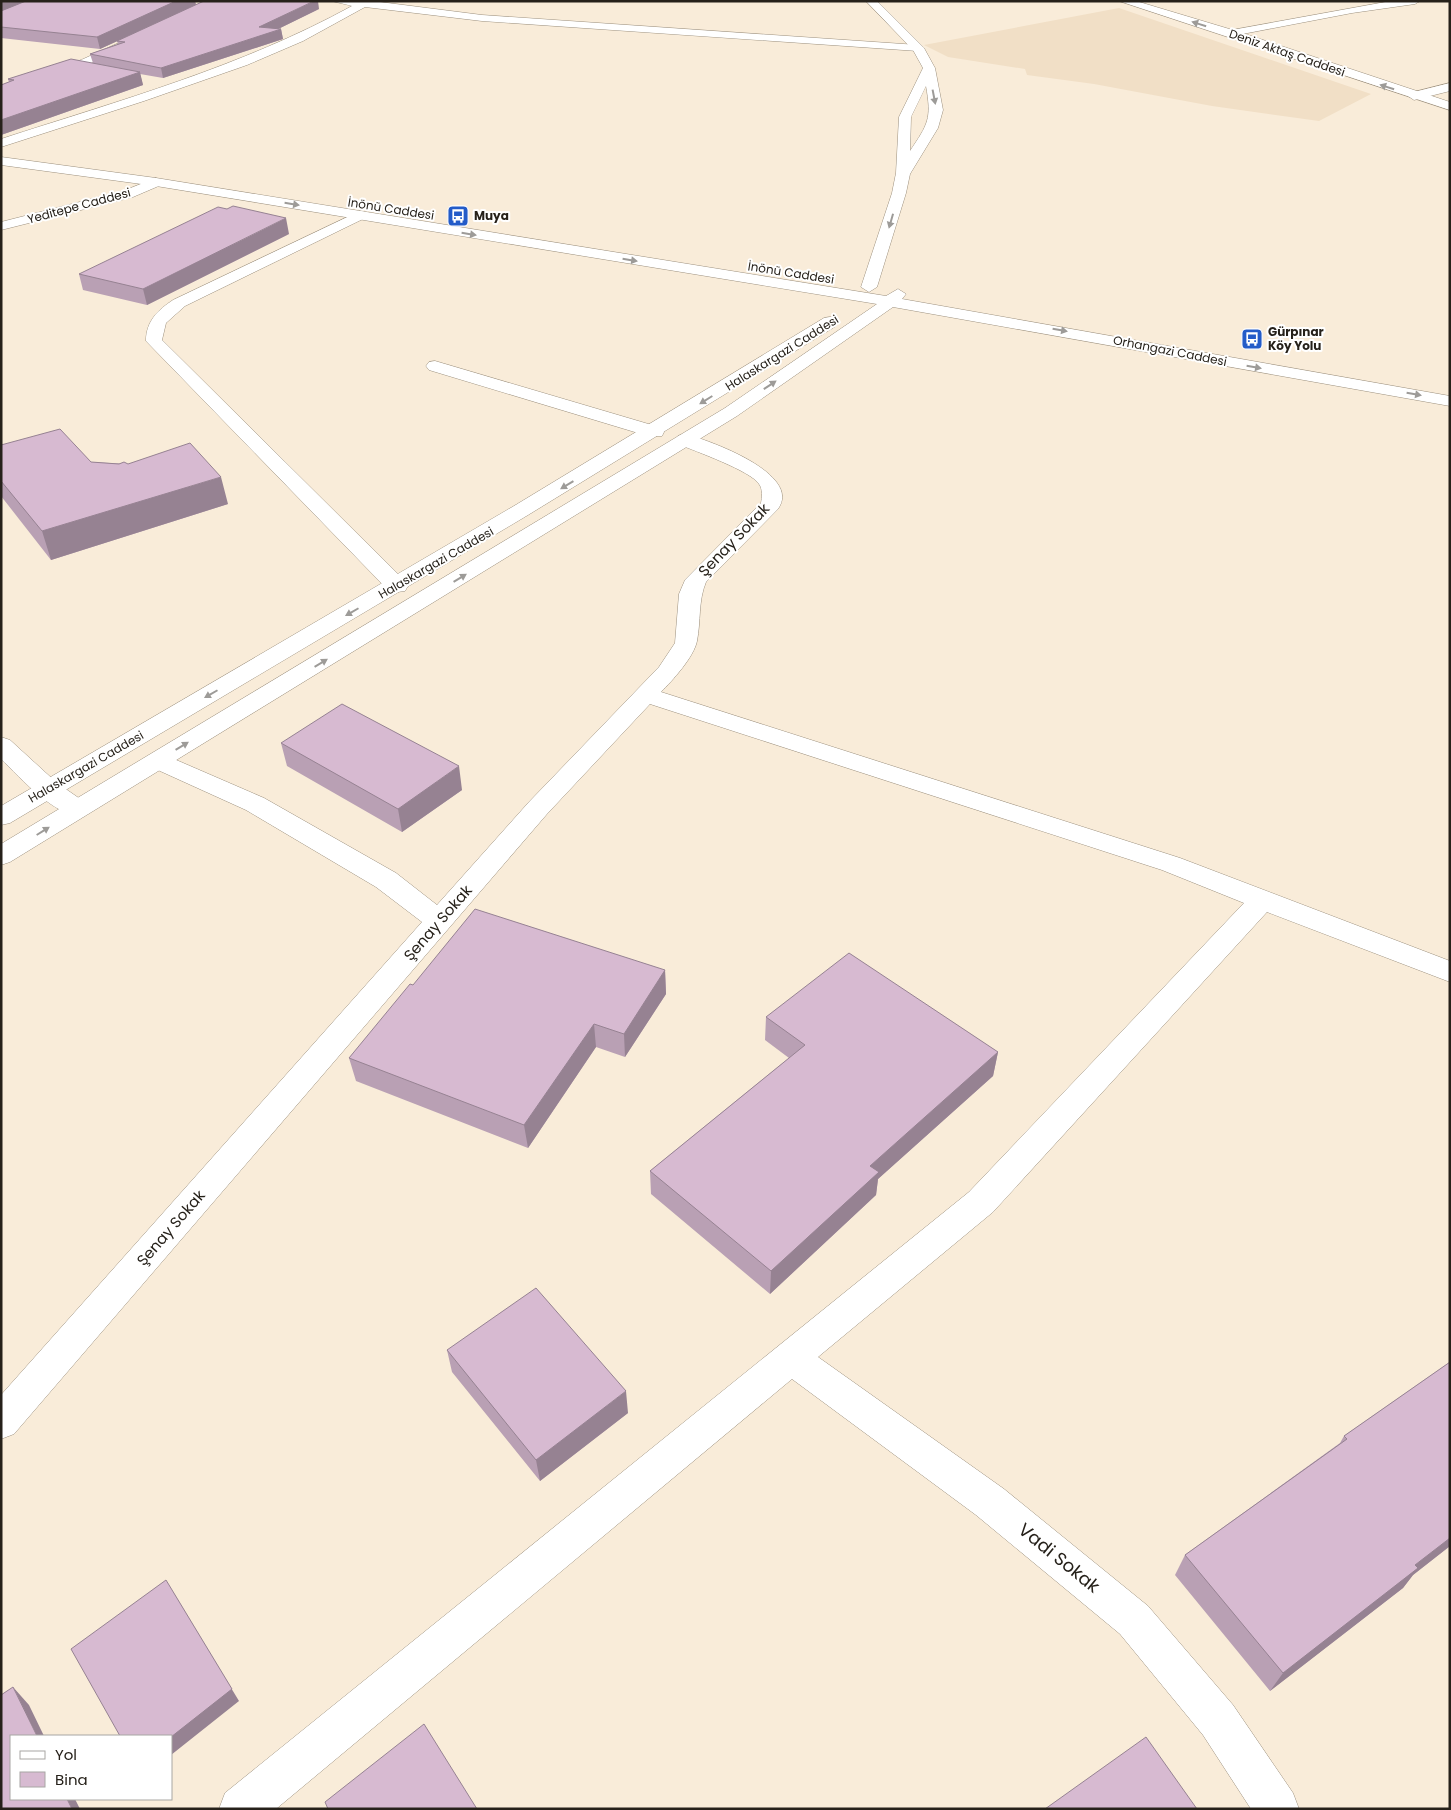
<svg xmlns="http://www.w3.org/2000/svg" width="1451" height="1810" viewBox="0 0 1451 1810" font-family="Poppins,sans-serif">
<rect width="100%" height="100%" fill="#f9ecd9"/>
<!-- built -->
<path fill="#f1dfc6" d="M1119,8L1371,94L1319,121L1212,106L1094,84L1027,75L1025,69L948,57L924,45Z"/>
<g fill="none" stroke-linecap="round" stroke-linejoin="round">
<!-- minor casing -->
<g stroke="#9c907e" stroke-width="1">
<path id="minor" d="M332,1H372L482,15L918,45L924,48L918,51L482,21L365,7L303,41L247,65L144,101L1,147V139C121,100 241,67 352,6Z
M1391,1H1420L1415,4L1352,13L1232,36L1226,33L1232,30Z
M126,40L132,43L130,45L89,64L1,94V86L81,60Z
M1450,83V91L1414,100L1408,96L1410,93Z
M360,211L365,212L367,215L365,218L185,306L166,323L162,340L405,581L408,586L405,591L397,592L389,591L146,341C146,321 158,310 173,300Z
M435,361L662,428L664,432L662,436H648L429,370L426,366L429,362Z
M685,434C709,440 803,474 778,509L706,582C698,601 701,621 697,641C694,657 672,681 661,692L1180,858L1450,961V982L1267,912L993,1212L818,1357L1004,1489L1148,1606L1233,1705L1293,1793L1299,1809H1251L1203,1735L1120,1634L976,1515L792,1379L276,1809H219L225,1793L969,1192L1244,903L1162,870L650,704L547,814L14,1434L1,1439V1395L422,922L376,887L246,810L149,766L146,761L149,756L158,753L167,756L264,798L396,873L437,905L529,802L659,667L675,643L679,594L685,580L761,503C762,498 763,489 759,484C751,471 695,451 678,444L676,440L678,436Z
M1,737L10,740L57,783L86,803L90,809L86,815C59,822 20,777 1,759Z"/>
</g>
<!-- tertiary casing -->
<g stroke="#9c907e" stroke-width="1">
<path id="tertiary" d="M866,1H877L924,48L935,68L943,110L938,128L910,174L906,193L877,287L869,292L861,287L892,193L896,173L899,117L923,68L913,50ZM926,86C932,119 928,124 910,151L911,117Z
M1119,1H1136L1236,31L1450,102V110Z
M156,178L163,182L161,185L133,197L1,230V222L123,191Z"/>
</g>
<!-- secondary casing -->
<g stroke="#9c907e" stroke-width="1">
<path id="secondary" d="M1,157L156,178L886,296L898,289L906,294L902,299L1450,396V406L893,307L737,416L10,862L1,865V844L725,408L877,304L156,186L1,165Z
M830,317L836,318L838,322L836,326L528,515L10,823L1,825V806L514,506L824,318Z"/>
</g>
<!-- minor -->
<use href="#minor" fill="#fff" fill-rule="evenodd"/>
<!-- tertiary -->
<use href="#tertiary" fill="#fff" fill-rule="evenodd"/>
<!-- secondary -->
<use href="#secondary" fill="#fff" fill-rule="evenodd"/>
</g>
<!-- wall -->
<path fill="#b9a0b4" d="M1,1H195L196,5L100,49L1,38Z
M319,9L278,29H281L283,39L163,78L140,74L143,85L1,135V85L9,82L8,79L93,63L90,54L118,44L117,41Z
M289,234L147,305L83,290L79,274Z
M1,445L91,462L128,464L228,504L51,560L1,496Z
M281,743L462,790L402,832L287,766Z
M665,970L666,994L625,1057L596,1047L528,1148L356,1081L349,1058L413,985Z
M766,1017L998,1052L993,1076L878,1179L876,1195L770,1294L651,1194L650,1171L789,1058L765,1040Z
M447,1350L628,1413L540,1481L452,1372Z
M1450,1362V1546L1413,1575L1403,1588L1270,1691L1175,1575L1185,1555L1340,1443L1344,1436Z"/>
<!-- shaded-wall -->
<path fill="#968292" d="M1,1H36L1,14Z
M176,1H195L196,5L100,49L97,37Z
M314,1H318L319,9L270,33L281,29L283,39L163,78L161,68L259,27Z
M140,72L143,85L1,135V120Z
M286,218L289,234L147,305L143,289Z
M221,477L228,504L51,560L42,531Z
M459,766L462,790L402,832L398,809Z
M665,970L666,994L625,1057L624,1034Z
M594,1024L596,1047L528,1148L524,1125Z
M998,1052L993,1076L878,1179L876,1195L770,1294L771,1271L870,1166Z
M626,1391L628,1413L540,1481L536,1460Z
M1450,1538V1546L1413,1575L1403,1588L1270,1691L1283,1673L1415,1565Z
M174,1594L239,1701L171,1755V1737Z
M13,1687L29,1705L44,1736H37Z
M67,1799H75L80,1809H72Z"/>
<!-- building -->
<path fill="#d7bad1" stroke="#968292" d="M26,1H176L97,37L1,27V11Z
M204,1H314L259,27L281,29L161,68L90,54L125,42L117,41Z
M71,59L140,72L1,120V85L14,80L8,79Z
M233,206L286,218L143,289L79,274L218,207L227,209Z
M60,429L91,462L119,464L124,462L128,464L190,443L221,477L42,531L1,481V445Z
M342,704L459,766L398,809L281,743Z
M475,909L665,970L624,1034L594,1024L524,1125L349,1058L410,984L413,985Z
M849,953L998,1052L870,1166L879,1172L771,1271L650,1171L805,1045L766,1017Z
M536,1288L626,1391L536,1460L447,1350Z
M1450,1362V1538L1415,1565L1418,1568L1283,1673L1185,1555L1347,1439L1344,1436Z
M166,1580L232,1689L171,1737L120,1736L71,1649Z
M13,1687L37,1736H11V1799H67L72,1809H1V1695Z
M424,1724L477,1809H328L325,1802Z
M1146,1737L1197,1809H1045Z"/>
<!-- one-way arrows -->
<defs><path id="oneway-solid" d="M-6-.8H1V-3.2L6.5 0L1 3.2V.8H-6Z" transform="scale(1.25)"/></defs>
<g fill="#9d9b98">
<use href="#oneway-solid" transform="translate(1199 24) rotate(-163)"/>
<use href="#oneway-solid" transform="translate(1387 87) rotate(-162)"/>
<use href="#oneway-solid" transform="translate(934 97) rotate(79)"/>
<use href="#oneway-solid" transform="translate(292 204) rotate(9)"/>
<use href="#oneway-solid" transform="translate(891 221) rotate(106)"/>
<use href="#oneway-solid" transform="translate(469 234) rotate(9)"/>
<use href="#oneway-solid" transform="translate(630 260) rotate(9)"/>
<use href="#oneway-solid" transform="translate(1060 330) rotate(10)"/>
<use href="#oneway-solid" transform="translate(1254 367) rotate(10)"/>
<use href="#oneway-solid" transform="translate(770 385) rotate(-34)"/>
<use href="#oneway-solid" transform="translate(1414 394) rotate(10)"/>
<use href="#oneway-solid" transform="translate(706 400) rotate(148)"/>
<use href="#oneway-solid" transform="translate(567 485) rotate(149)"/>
<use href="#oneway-solid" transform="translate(460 578) rotate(-31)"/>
<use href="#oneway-solid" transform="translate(352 612) rotate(150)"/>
<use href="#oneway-solid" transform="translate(321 663) rotate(-31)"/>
<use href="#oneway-solid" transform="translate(211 694) rotate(150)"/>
<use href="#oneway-solid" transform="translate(182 746) rotate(-31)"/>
<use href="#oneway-solid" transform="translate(43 831) rotate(-32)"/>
</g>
<!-- icons -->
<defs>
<g id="bus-square" transform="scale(1.125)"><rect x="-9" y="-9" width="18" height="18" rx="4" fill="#235bc8" stroke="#fff"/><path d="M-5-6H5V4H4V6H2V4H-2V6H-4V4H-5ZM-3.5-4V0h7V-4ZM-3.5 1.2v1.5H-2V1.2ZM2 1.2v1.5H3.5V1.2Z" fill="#fff"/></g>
</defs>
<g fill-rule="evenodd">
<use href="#bus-square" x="458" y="216"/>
<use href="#bus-square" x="1252" y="339"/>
</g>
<g text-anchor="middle" stroke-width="4" stroke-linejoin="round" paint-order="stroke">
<!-- far-street labels -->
<g font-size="12" fill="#26211a" stroke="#fff">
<text transform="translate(1287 53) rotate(19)" y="4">Deniz Aktaş Caddesi</text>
<text transform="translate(79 206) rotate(-15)" y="4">Yeditepe Caddesi</text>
<text transform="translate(391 209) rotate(9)" y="4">İnönü Caddesi</text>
<text transform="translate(791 273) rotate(9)" y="4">İnönü Caddesi</text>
<text transform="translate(1170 351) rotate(11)" y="4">Orhangazi Caddesi</text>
<text transform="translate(782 353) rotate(-32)" y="4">Halaskargazi Caddesi</text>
<text transform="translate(436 563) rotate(-30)" y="4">Halaskargazi Caddesi</text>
<text transform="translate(86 767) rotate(-30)" y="4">Halaskargazi Caddesi</text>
</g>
<!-- far-poi labels -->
<g font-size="12" font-weight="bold" fill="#26211a" stroke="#fff" text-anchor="start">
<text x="474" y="220">Muya</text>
<text x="1268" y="336">Gürpınar<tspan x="1268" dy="14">Köy Yolu</tspan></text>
</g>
<!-- street labels -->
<g font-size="15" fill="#26211a" stroke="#fff">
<text transform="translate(734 540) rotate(-46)" y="5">Şenay Sokak</text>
<text transform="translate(438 923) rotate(-49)" y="5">Şenay Sokak</text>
<text transform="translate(171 1228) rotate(-49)" y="5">Şenay Sokak</text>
</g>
<!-- near-street labels -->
<g font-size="18" fill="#26211a" stroke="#fff">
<text transform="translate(1059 1558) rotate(39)" y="6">Vadi Sokak</text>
</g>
</g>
<!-- border -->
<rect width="1451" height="1810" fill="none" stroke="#26211a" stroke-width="5"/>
<!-- legend -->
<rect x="10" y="1735" width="162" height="65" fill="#ffffff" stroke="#a8a6a3"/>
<rect x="20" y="1751" width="25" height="8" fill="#ffffff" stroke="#a8a6a3"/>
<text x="55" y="1760" font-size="15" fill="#26211a">Yol</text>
<rect x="20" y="1772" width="25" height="15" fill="#d7bad1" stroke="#a8a6a3"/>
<text x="55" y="1785" font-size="15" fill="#26211a">Bina</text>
</svg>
